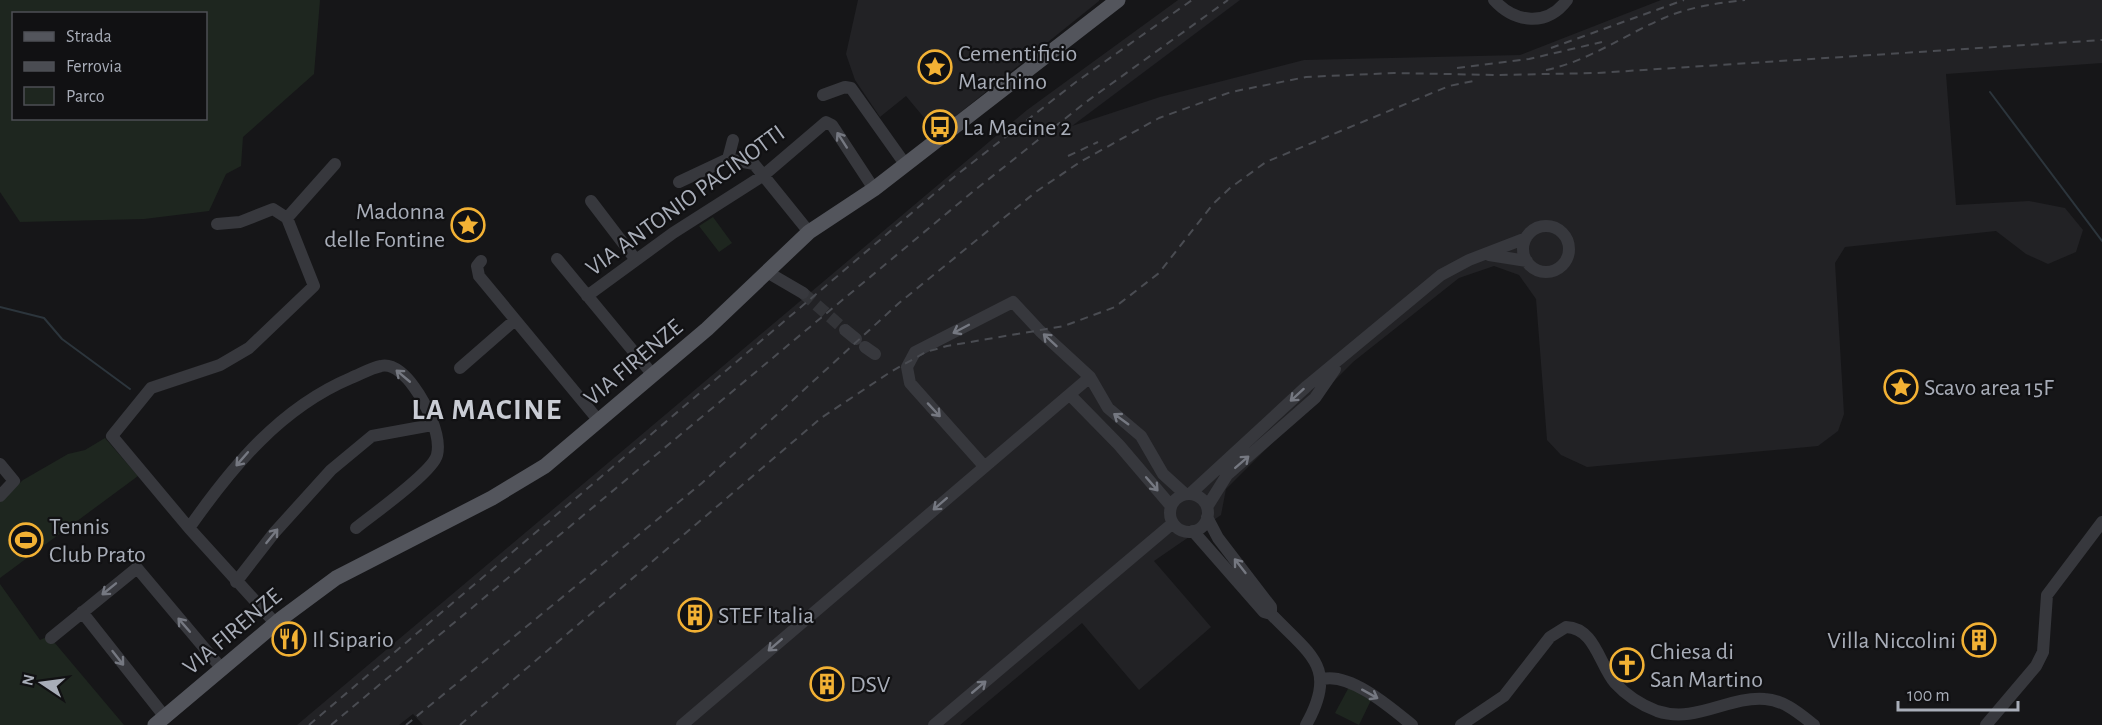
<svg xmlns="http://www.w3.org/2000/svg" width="2102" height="725" viewBox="0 0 2102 725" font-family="'Alegreya Sans',sans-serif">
<rect width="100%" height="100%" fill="#161618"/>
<!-- built -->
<path fill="#222225" d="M858,0H1099V1L936,132L906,96L880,117L855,80L846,54Z
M1178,0H1240L1072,126L1160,97L1304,60L1520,55L1661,0H2102V63L1946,74L1956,205L2029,201L2065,208L2083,230L2076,252L2048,264L2026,254L1996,231L1845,247L1835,263L1844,414L1838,431L1818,446L1587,467L1561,455L1547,440L1536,299L1519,275L1494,266L1459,278L1353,362L1226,489L1221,515L1154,561L1211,627L1139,690L1082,623L960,725H423L413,714L399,725H297L1027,110Z"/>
<!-- green -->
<path fill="#1e261f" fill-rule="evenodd" d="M0,0H320L314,74L243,137L241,166L226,174L209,211L144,219L20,222L0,192ZM14,14H206V118H14Z
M713,217L732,243L719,252L699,226Z
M105,438L138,476L0,578V502L23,480L68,454L85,450Z
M0,584L40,640L49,636L124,725H0Z
M1349,687L1372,698L1359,725L1335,713Z"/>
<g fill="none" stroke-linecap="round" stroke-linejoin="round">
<!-- stream -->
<path stroke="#2c353c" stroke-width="2" d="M1990,92L2102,241
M0,307L44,318L62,339L130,389"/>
<!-- minor-tunnel -->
<path stroke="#333438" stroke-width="12" stroke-dasharray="12 6" stroke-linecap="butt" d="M803,293L845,330"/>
<!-- minor -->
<path stroke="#37383d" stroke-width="12" d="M1494,0C1515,23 1547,27 1567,0
M823,95L845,87L851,88L905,164
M733,140L728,159L754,164L809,232
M679,182L728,159
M591,201L636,260
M287,218L335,164
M217,224L240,222L273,209L287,218L314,286L249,348L220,365L151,388L112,436L189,528L276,624
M1523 249a23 23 0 1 1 46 0a23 23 0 1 1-46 0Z
M1489,255L1527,261
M557,259L653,375
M481,261L477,266L479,276L599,421
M767,272L803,293
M587,296L673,233L764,175L826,122L832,125L874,189
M845,330L856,339
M865,347L875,354
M460,368L515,320
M1070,395L1119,445L1171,506
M0,464L14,481L0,496
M984,466L910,383L907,367L915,352L1013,302L1040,331L1090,377
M1190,494L1307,386L1441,275L1469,260L1526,238
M1170 513a19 19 0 1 1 38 0a19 19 0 1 1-38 0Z
M1207,507L1227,475L1315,398L1335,369
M1207,517L1218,538L1271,607V614
M189,528C232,467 280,408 351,378C361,374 371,368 381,366C394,363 407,377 414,387C425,402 442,435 437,455C433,472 372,515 356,528
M1193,531L1264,612L1271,614C1310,655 1339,667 1306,725
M236,582L274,533L331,470L372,436L432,425
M82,612L165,717
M51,638L137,568L222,669
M1323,679C1351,673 1391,708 1412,725
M682,725L1090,377L1108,408L1141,436L1163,474L1185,494
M934,725L1173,523
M1461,725L1504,696L1550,637L1566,627C1595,628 1599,664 1615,683C1626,695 1641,705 1657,711C1696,724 1728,696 1765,699C1784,700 1800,714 1814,725
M1986,725L2036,666L2043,652L2047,595L2102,522"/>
<!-- major -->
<path stroke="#53555c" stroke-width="15" d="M155,725L282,618L336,578L492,498L545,466L707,329L809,232L874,189L1118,0"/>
<!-- rail -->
<path stroke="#4a4c52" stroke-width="2" stroke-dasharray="8 6" stroke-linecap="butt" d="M1551,48L1684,0
M1457,68L1529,59L1602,42
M1546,70C1589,61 1624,35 1664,18C1689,7 1718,3 1745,0
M1068,156L1098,142
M309,725L954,177L1076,82L1192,0
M331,725L970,194L1086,102L1228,0
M406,725L702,483L899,303L1037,191L1080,162L1159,118L1231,92L1306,77L1394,73L1498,75L1597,73L2102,40
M460,725L821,418L892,371L926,352L947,346L1064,326L1115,307L1159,273L1213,204L1230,188L1266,162L1449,86L1478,80"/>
</g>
<!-- one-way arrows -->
<defs><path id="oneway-shaft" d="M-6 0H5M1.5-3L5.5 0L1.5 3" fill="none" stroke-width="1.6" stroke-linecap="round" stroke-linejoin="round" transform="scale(1.5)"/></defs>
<g stroke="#757881">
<use href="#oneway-shaft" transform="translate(842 140) rotate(-123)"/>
<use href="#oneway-shaft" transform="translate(961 329) rotate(152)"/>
<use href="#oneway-shaft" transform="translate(1050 340) rotate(-137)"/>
<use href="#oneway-shaft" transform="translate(403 376) rotate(-140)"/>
<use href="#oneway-shaft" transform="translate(1297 395) rotate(138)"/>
<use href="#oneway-shaft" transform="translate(934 410) rotate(47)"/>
<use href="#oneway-shaft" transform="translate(1121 419) rotate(-144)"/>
<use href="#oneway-shaft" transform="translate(242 459) rotate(131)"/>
<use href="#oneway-shaft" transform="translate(1242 462) rotate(-41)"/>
<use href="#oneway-shaft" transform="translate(1152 484) rotate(49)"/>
<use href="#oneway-shaft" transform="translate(940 504) rotate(139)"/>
<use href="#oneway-shaft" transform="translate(272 536) rotate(-51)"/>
<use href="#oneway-shaft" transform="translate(1240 566) rotate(-128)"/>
<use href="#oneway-shaft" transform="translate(109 589) rotate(141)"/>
<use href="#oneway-shaft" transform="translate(184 625) rotate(-131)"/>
<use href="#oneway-shaft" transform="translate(775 645) rotate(139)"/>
<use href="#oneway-shaft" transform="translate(118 658) rotate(52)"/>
<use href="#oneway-shaft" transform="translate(979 687) rotate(-40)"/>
<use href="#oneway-shaft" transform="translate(1370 694) rotate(29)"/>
</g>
<!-- icons -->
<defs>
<g id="sight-ring" transform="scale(1.725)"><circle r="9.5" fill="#111113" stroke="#f2b134" stroke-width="1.5"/><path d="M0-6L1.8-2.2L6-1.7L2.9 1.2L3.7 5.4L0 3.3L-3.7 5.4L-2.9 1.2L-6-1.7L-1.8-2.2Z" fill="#f2b134"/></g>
<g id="bus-ring" transform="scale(1.725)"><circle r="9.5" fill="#111113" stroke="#f2b134" stroke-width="1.5"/><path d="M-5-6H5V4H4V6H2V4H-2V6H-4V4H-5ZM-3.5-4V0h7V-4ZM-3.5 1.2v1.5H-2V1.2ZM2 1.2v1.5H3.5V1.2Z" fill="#f2b134"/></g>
<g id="stadium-ring" transform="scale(1.725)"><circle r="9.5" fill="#111113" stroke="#f2b134" stroke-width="1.5"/><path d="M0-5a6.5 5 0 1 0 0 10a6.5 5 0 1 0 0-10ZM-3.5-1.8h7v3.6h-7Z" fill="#f2b134"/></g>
<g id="building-ring" transform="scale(1.725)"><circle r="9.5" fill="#111113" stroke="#f2b134" stroke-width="1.5"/><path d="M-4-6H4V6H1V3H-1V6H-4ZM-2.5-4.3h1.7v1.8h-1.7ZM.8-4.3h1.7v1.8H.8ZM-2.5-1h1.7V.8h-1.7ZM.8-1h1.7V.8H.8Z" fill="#f2b134"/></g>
<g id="restaurant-ring" transform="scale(1.725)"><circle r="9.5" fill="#111113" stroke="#f2b134" stroke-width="1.5"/><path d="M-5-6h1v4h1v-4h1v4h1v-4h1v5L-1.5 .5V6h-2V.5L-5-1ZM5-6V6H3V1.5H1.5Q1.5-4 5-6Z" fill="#f2b134"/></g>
<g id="church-ring" transform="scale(1.725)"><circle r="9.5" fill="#111113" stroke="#f2b134" stroke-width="1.5"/><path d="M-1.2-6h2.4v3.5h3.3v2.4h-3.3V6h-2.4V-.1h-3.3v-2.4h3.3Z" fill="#f2b134"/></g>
</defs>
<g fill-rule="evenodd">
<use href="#sight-ring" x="935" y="67"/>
<use href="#bus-ring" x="940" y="127"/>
<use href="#sight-ring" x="468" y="225"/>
<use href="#sight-ring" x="1901" y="387"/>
<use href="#stadium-ring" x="26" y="540"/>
<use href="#building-ring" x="695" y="615"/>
<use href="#restaurant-ring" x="289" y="639"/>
<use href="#building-ring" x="1979" y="640"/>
<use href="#church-ring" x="1627" y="665"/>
<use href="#building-ring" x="827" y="684"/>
</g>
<g text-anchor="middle" stroke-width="4.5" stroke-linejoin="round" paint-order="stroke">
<!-- poi labels -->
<g font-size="24" fill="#a8adb8" stroke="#111113" text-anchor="start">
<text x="958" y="61">Cementificio<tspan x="958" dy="28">Marchino</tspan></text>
<text x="963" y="135">La Macine 2</text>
<text x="445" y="219" text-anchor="end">Madonna<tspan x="445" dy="28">delle Fontine</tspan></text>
<text x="1924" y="395">Scavo area 15F</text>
<text x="49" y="534">Tennis<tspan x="49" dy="28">Club Prato</tspan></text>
<text x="718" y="623">STEF Italia</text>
<text x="312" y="647">Il Sipario</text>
<text x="1956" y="648" text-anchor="end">Villa Niccolini</text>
<text x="1650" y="659">Chiesa di<tspan x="1650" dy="28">San Martino</tspan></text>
<text x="850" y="692">DSV</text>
</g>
<!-- street labels -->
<g font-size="24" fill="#a8adb8" stroke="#111113">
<text transform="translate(685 200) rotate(-36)" y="8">VIA ANTONIO PACINOTTI</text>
<text transform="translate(633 362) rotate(-40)" y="8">VIA FIRENZE</text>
<text transform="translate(232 631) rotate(-40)" y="8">VIA FIRENZE</text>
</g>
<!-- district labels -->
<g font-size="30" font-weight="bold" letter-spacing="1.5" fill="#c9ccd4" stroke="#111113">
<text x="487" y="419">LA MACINE</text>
</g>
</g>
<!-- legend -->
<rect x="12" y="12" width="195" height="108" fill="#111113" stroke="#4d4f55" stroke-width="1.5"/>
<rect x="24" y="32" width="30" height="9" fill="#53555c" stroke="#4d4f55" stroke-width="1.5"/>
<text x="66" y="42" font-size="18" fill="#a8adb8">Strada</text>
<rect x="24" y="62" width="30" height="9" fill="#4a4c52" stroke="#4d4f55" stroke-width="1.5"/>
<text x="66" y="72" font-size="18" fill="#a8adb8">Ferrovia</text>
<rect x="24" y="87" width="30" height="18" fill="#1e261f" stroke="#4d4f55" stroke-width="1.5"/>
<text x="66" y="102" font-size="18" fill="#a8adb8">Parco</text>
<!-- north arrow -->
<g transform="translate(42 683) rotate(283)" stroke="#111113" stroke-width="4.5" paint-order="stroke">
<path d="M0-4.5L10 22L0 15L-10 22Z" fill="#a8adb8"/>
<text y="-9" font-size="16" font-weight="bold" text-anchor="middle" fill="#a8adb8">N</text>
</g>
<!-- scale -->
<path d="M1898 701v9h120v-9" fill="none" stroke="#a8adb8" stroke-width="3"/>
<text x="1907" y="701" font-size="18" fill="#a8adb8" stroke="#111113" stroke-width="4.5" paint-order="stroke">100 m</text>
</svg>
